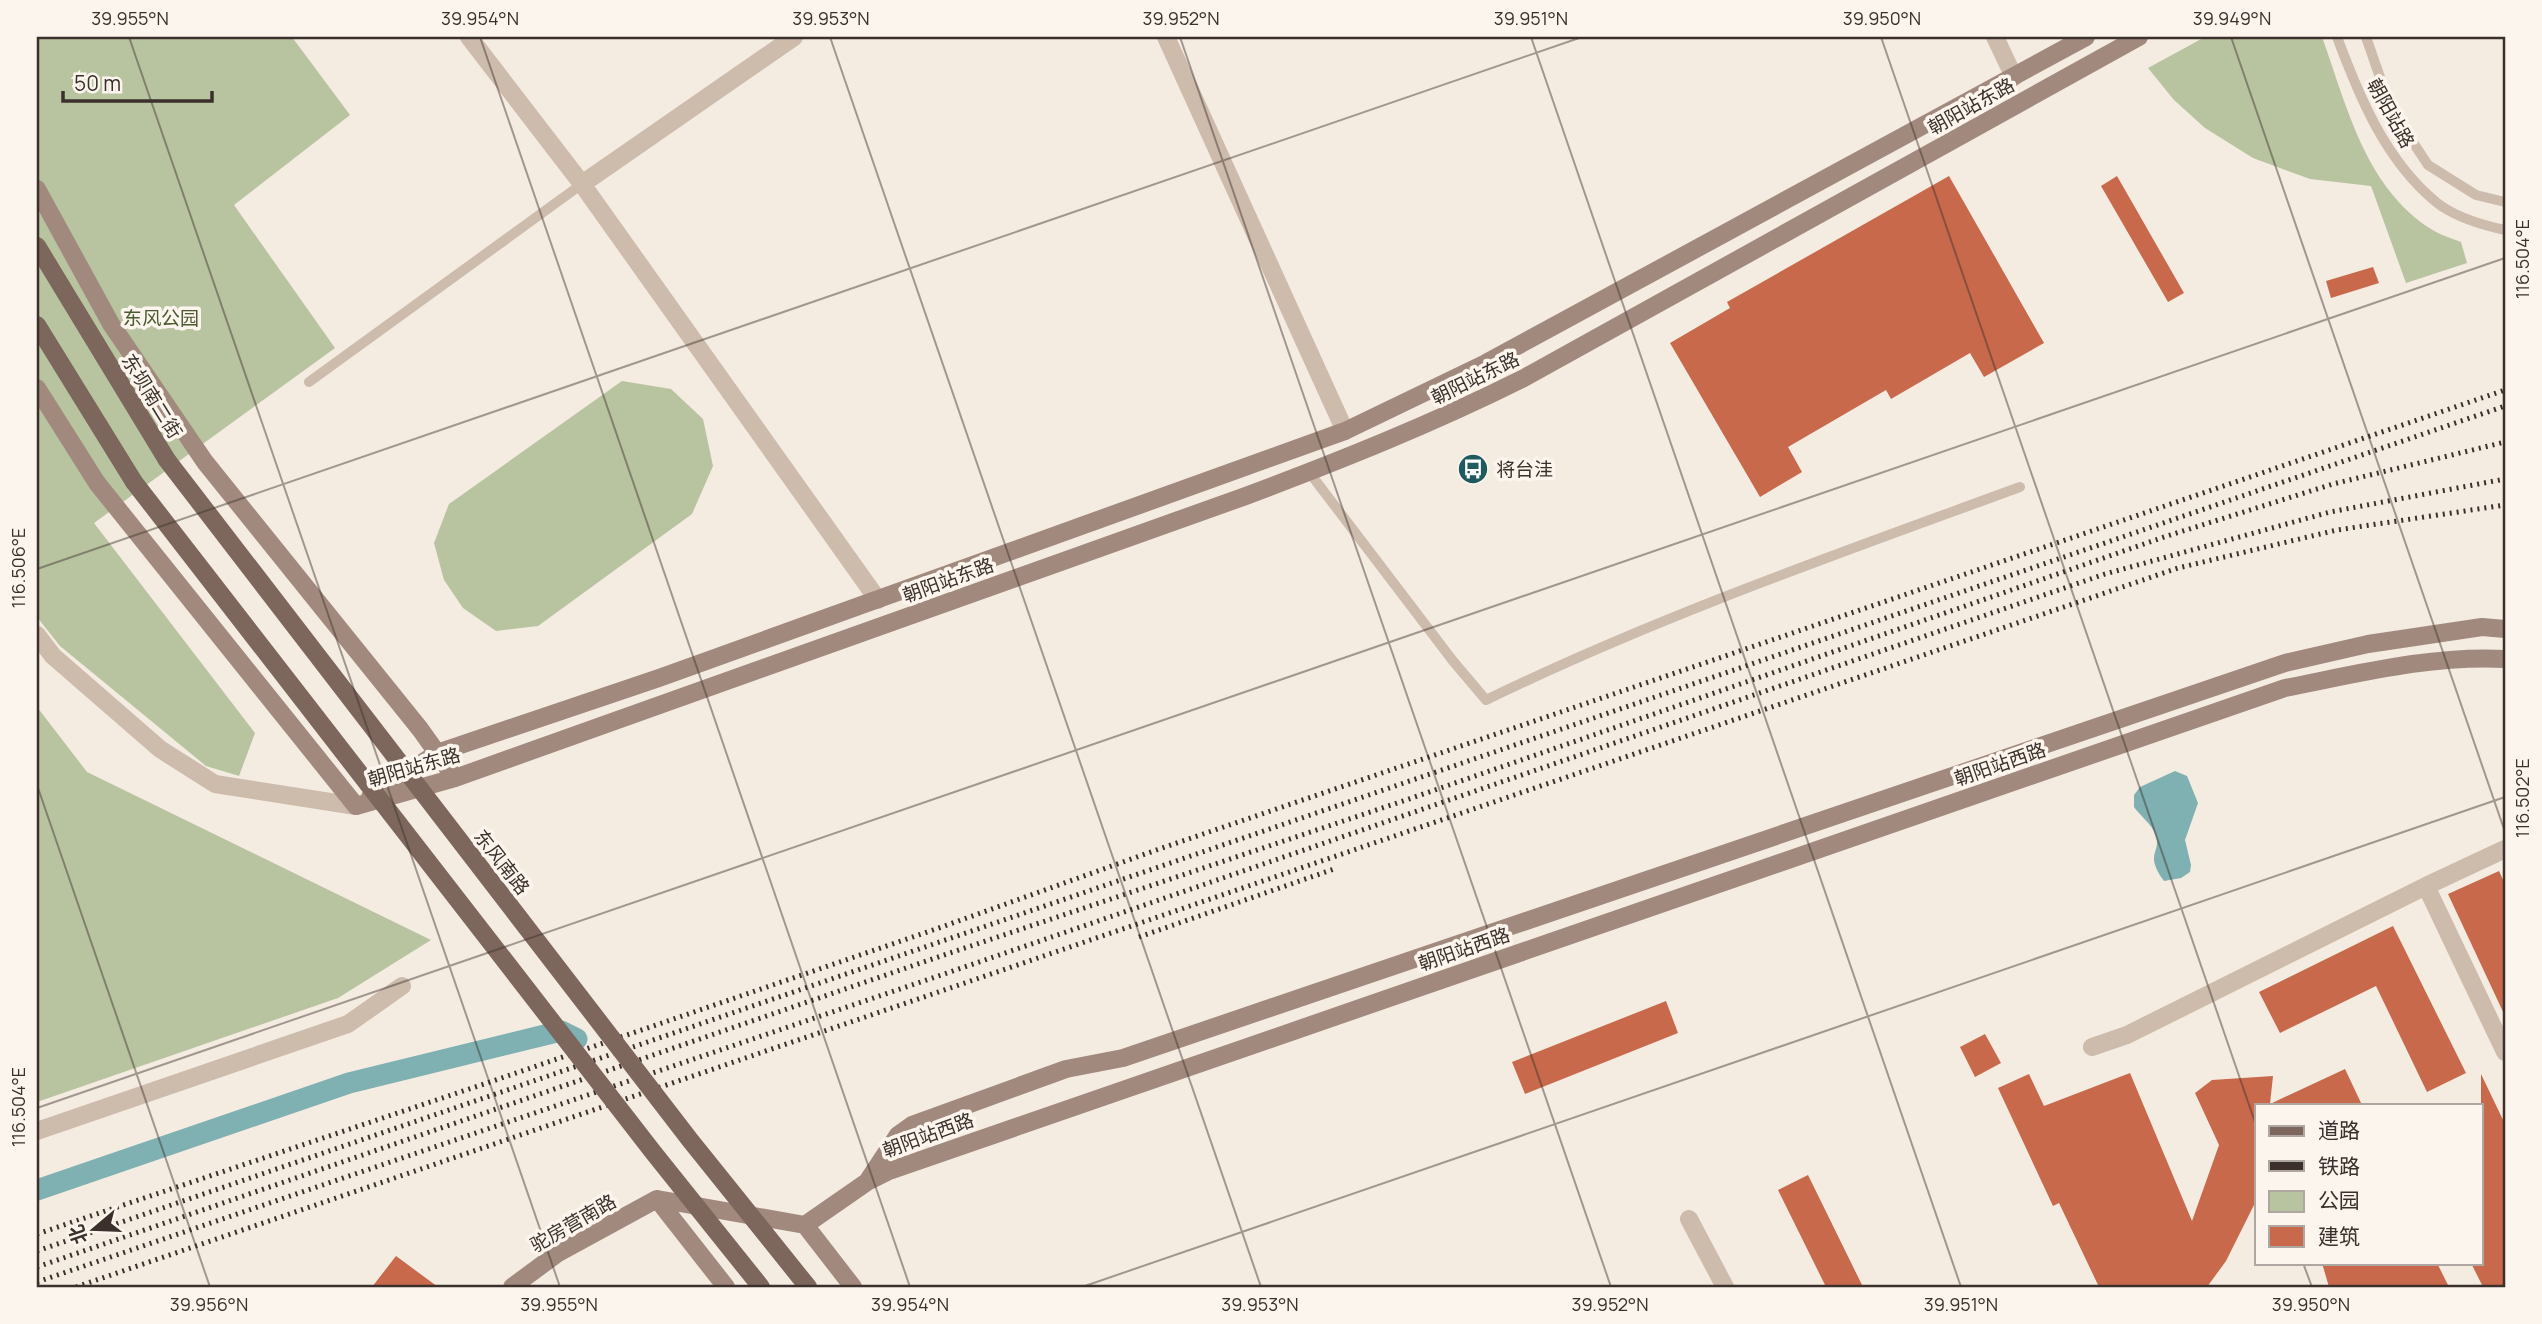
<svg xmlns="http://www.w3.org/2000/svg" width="2542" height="1324" viewBox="0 0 2542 1324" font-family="Manrope,'Noto Sans SC',sans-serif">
<rect width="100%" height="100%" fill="#f4ebe1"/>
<!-- green -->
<path fill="#b8c4a0" d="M37,37H292L350,115L234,205L335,348L94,523L255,733L239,776L206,766L60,646L37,617Z
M2205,37H2322C2347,106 2365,187 2431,229C2440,235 2451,238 2461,242L2467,263L2406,283L2371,186L2310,179L2253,158L2205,128L2174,100L2148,68Z
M622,381L671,389L703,419L713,466L692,514L538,626L496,631L463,608L444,580L434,543L449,504Z
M37,707L87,772L431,940L338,998L37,1102Z"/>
<!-- water -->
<path fill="#7fb0b2" d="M2175,771L2187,776L2198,803L2185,840L2191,865L2190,872L2181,878L2164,881C2143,852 2163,853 2155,834C2152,824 2140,816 2134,807V795L2140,787Z"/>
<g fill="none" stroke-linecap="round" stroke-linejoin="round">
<!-- canal -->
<path stroke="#7fb0b2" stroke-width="21" d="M37,1190L349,1083L561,1031L577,1039"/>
</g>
<!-- building -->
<path fill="#c8694b" d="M1949,176L2044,343L1984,377L1970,353L1891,399L1886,390L1788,447L1802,472L1760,497L1670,343L1730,308L1727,302Z
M2117,176L2184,293L2168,302L2101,186Z
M2373,267L2379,283L2331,298L2326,281Z
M2499,871L2505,884V1016L2448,894Z
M2393,926L2466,1073L2427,1092L2376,986L2280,1033L2259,992Z
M1666,1001L1678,1033L1525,1094L1512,1062Z
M1985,1034L2001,1063L1975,1077L1960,1047Z
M2345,1069L2362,1105H2257V1199L2226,1261L2207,1287H2099L2059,1203L2053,1206L1998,1088L2029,1074L2044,1106L2130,1073L2192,1221L2219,1145L2195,1093L2212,1080L2273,1076L2270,1104Z
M2481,1074L2505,1124V1287H2483L2471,1263H2481Z
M1808,1175L1863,1287H1826L1778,1190Z
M396,1256L438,1287H372Z
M2322,1263H2437L2449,1287H2329Z"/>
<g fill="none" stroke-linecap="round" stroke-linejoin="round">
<!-- lane -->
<path stroke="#cdbbac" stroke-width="10" d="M2337,37C2359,96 2385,160 2436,202C2454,217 2482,225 2505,230
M2366,37L2391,109L2428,165L2476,195L2505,202
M309,382L582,184
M1309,472L1453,661L1486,700C1659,616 1840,553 2020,487"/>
<!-- street -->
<path stroke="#cdbbac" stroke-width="18" d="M469,37L582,184L878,600
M1166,37L1345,431
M1995,37L2014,77
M582,184L794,37
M37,635L53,656L160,749L215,784L356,806
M2426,886L2505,1052
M2092,1047L2127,1035L2426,886L2505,849
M37,1131L348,1024L402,986
M1689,1219L1725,1287"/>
<!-- secondary -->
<path stroke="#a18a7d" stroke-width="18" d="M37,189L111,324L205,462L420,729L455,778
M37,388L97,483L356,806
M370,797L437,753L659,678L1345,431L1486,363L2086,37
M356,806L455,778L1243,497C1339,461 1432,424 1524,378L2139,37
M867,1182L898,1135L912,1125L1066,1069L1123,1058L2285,663L2368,644L2482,627L2505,629
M657,1199L805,1225L867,1182L889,1171L2285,688C2357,674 2431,655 2505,659
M657,1199L726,1287
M805,1225L853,1287
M512,1287L558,1253L657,1199"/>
<!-- primary -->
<path stroke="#7d675c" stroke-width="18" d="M37,246L167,460
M37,325L134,482"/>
<!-- rail -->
<path stroke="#3b302b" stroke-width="5" stroke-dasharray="2 5" stroke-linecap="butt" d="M1139,937L1334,869
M37,1234L484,1084L936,929L1162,848L2505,390
M37,1251L2505,406
M37,1267L941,956L1406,800L2167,536L2333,484L2505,442
M37,1282L950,972L2105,574L2330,512L2505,479
M76,1287L2178,568L2337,530L2505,505"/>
<!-- primary-bridge -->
<path stroke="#7d675c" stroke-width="18" d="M167,460L690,1140L808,1287
M134,482L653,1152L761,1287"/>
</g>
<!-- ticks -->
<path fill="none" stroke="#3b302b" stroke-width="2" stroke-opacity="0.45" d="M129,37L560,1287M480,37L910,1287M830,37L1261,1287M1180,37L1611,1287M1531,37L1961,1287M1881,37L2257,1128M2231,37L2505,832M37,569L1582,37M37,785L210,1287M37,1108L2505,258M2303,1263L2312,1287M1082,1287L2505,797"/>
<!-- icons -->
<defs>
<g id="bus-disc" transform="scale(1.575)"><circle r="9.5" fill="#1f5a5e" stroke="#fbf5ee"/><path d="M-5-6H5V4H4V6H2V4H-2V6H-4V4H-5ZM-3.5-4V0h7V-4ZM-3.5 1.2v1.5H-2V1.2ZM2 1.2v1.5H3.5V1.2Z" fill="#fff"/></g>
</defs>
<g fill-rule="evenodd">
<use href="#bus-disc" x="1473" y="469"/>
</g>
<g text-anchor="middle" stroke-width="7" stroke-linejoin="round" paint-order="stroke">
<!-- street labels -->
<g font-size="19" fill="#3b302b" stroke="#fbf5ee">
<text transform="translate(1971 106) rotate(-29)" y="7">朝阳站东路</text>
<text transform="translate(2391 113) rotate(61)" y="7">朝阳站路</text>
<text transform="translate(1475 378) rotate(-26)" y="7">朝阳站东路</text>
<text transform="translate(152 396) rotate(58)" y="7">东坝南二街</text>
<text transform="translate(948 580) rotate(-20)" y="7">朝阳站东路</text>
<text transform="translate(2000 764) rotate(-19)" y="7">朝阳站西路</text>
<text transform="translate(414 767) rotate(-16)" y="7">朝阳站东路</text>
<text transform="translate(502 862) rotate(52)" y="7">东风南路</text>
<text transform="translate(1464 949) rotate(-19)" y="7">朝阳站西路</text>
<text transform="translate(928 1135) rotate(-20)" y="7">朝阳站西路</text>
<text transform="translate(573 1223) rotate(-30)" y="7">驼房营南路</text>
</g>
<!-- park labels -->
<g font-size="19" fill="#4a5a2e" stroke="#fbf5ee">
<text x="161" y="325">东风公园</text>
</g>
<!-- poi labels -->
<g font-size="19" fill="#3b302b" stroke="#fbf5ee" text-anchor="start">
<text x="1496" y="476">将台洼</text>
</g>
</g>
<!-- border -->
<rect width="2542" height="1324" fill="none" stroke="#fbf5ee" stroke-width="77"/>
<!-- legend -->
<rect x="2255" y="1104" width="228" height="161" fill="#fbf5ee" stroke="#aea6a0" stroke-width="2"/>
<rect x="2269" y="1126" width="35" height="10" fill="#7d675c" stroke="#aea6a0" stroke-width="2"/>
<text x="2318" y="1138" font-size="21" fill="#3b302b">道路</text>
<rect x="2269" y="1161" width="35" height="10" fill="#3b302b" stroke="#aea6a0" stroke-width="2"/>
<text x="2318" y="1174" font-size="21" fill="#3b302b">铁路</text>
<rect x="2269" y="1191" width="35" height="21" fill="#b8c4a0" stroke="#aea6a0" stroke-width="2"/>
<text x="2318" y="1208" font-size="21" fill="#3b302b">公园</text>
<rect x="2269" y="1226" width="35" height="21" fill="#c8694b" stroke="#aea6a0" stroke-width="2"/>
<text x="2318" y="1244" font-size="21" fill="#3b302b">建筑</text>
<!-- north arrow -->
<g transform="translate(94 1229) rotate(251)" stroke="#fbf5ee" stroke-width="5" paint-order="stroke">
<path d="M0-5L12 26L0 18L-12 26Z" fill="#3b302b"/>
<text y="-10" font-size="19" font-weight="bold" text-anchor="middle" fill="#3b302b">北</text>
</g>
<!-- scale -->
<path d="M63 91v10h149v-10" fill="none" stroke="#3b302b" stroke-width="3.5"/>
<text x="74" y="91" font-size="21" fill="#3b302b" stroke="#fbf5ee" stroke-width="5" paint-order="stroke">50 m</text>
<rect x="38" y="38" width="2466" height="1248" fill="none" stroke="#3b302b" stroke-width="2.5"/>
<g font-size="18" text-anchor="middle" fill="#3b302b">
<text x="130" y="25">39.955°N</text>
<text x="480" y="25">39.954°N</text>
<text x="831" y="25">39.953°N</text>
<text x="1181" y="25">39.952°N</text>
<text x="1531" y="25">39.951°N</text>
<text x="1882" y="25">39.950°N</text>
<text x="2232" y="25">39.949°N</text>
<text transform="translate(2523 259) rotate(-90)" y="6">116.504°E</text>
<text transform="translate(19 568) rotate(-90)" y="6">116.506°E</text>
<text transform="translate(2523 798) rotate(-90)" y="6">116.502°E</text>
<text transform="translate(19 1107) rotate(-90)" y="6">116.504°E</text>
<text x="209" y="1311">39.956°N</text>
<text x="559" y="1311">39.955°N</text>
<text x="910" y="1311">39.954°N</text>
<text x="1260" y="1311">39.953°N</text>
<text x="1610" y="1311">39.952°N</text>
<text x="1961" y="1311">39.951°N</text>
<text x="2311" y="1311">39.950°N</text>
</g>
</svg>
